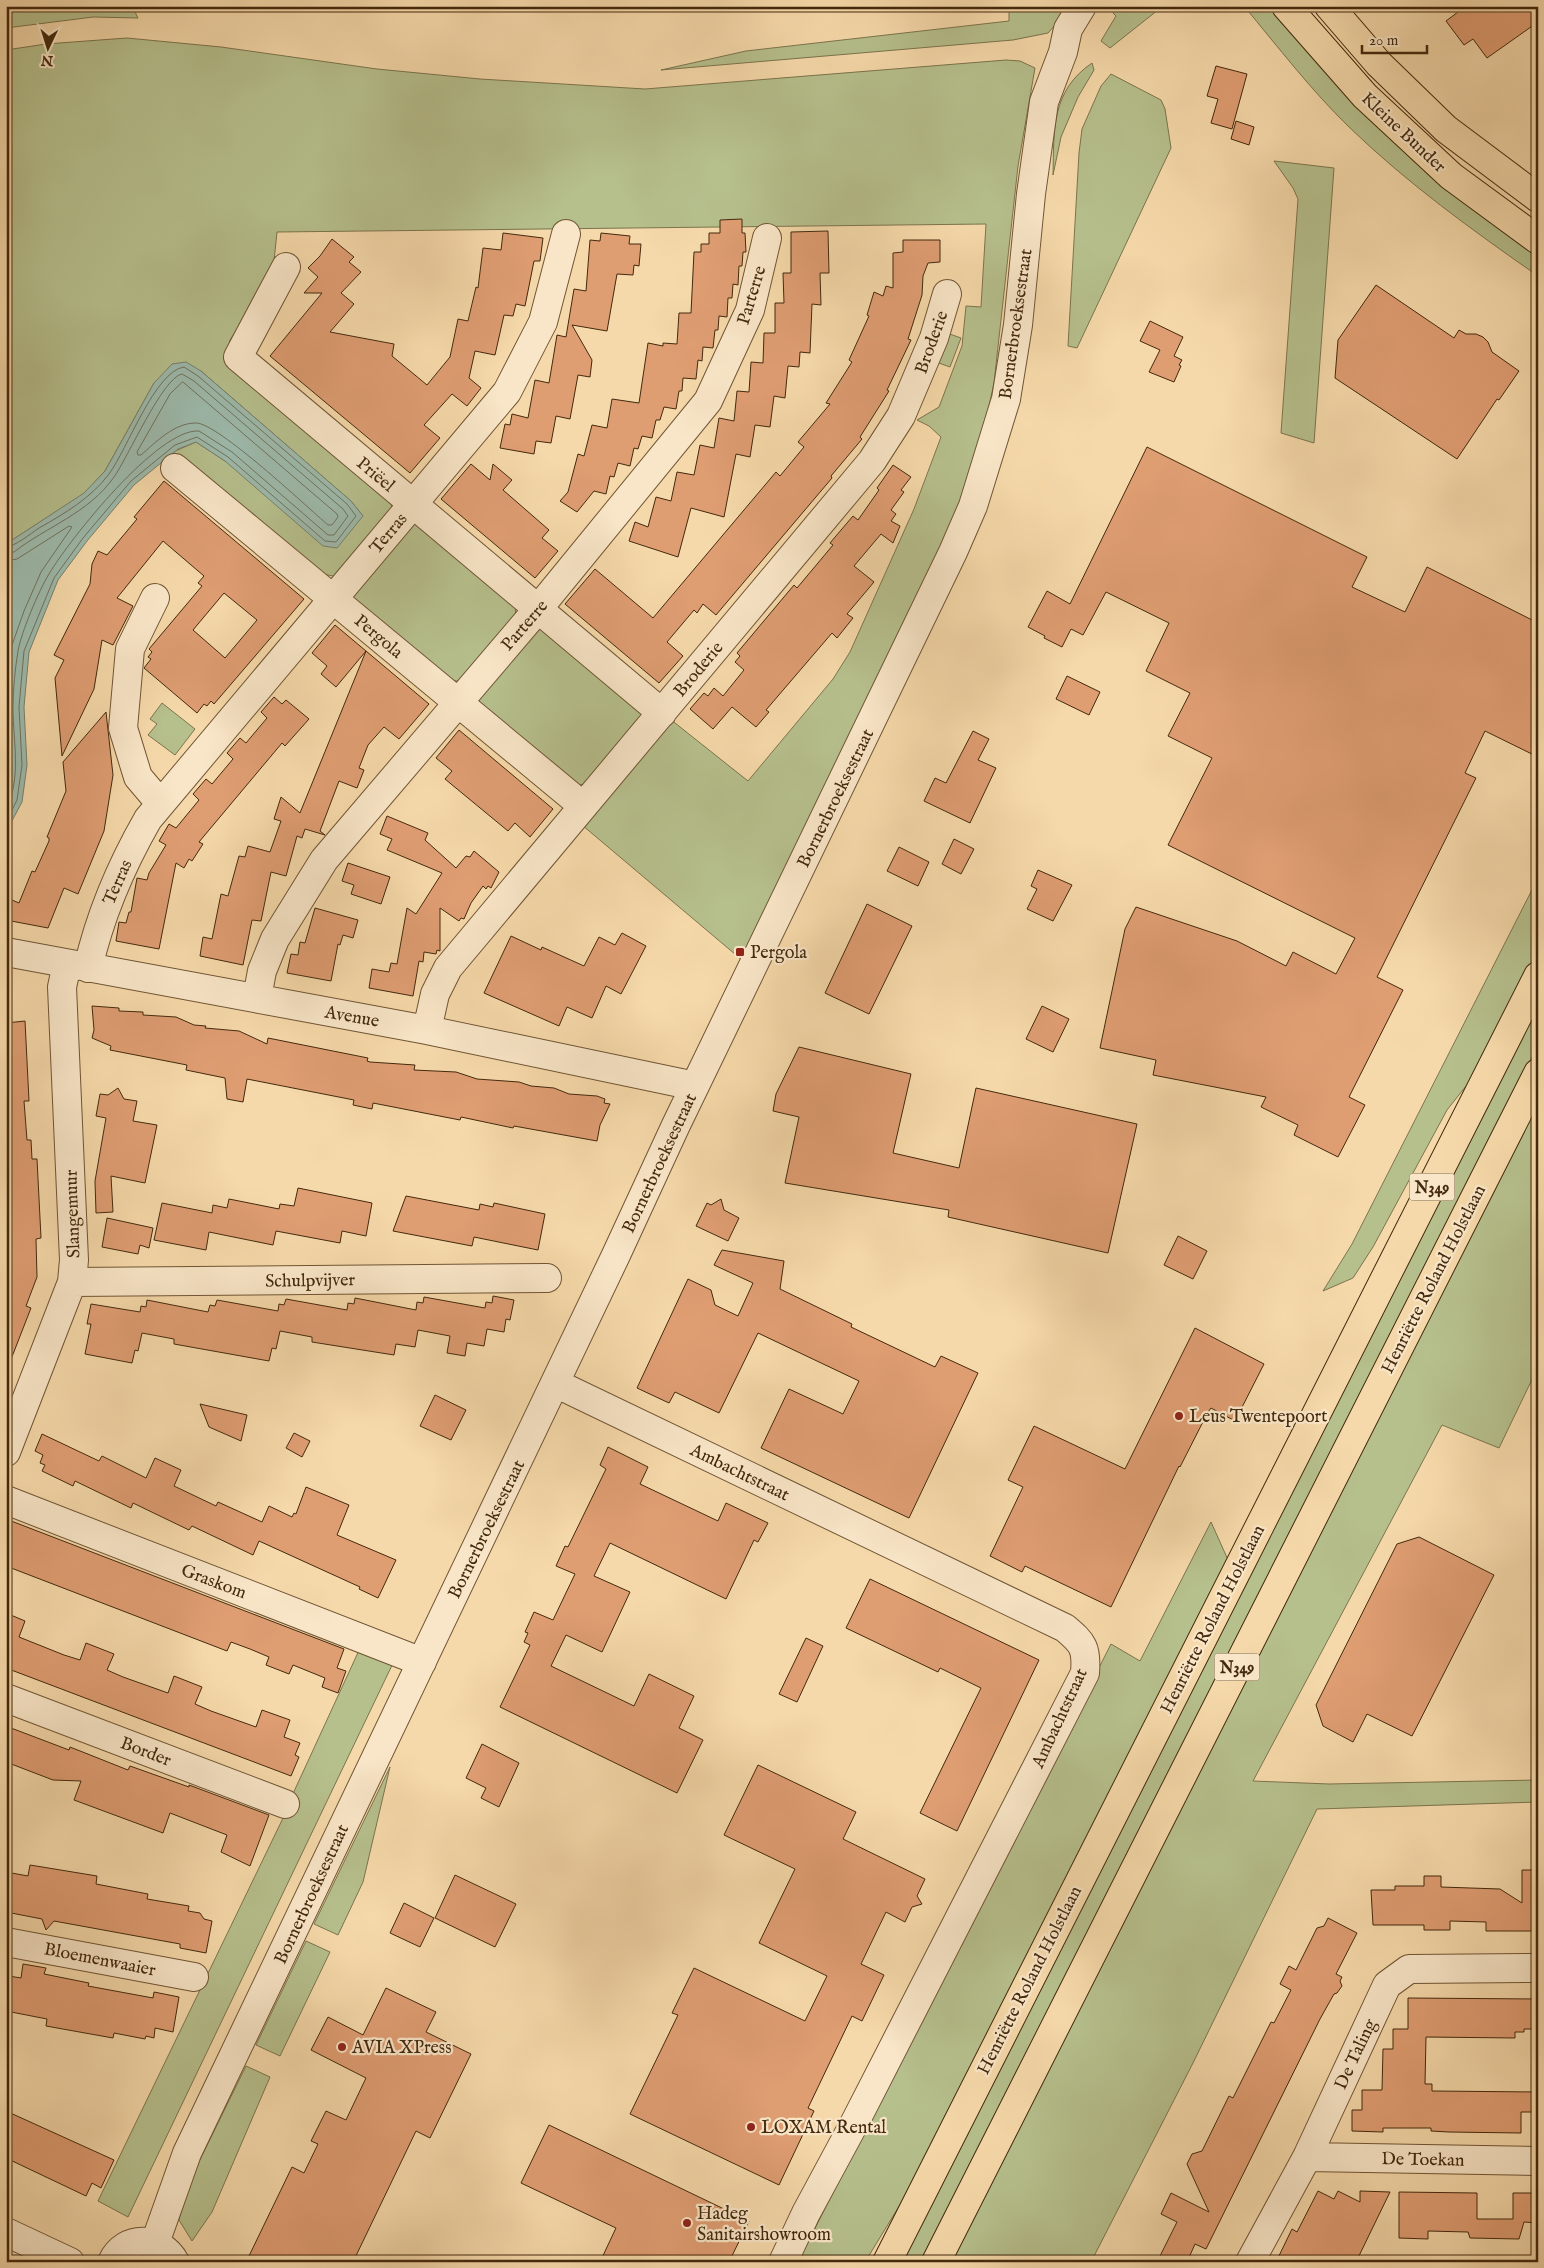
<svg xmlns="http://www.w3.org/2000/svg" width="1544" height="2268" viewBox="0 0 1544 2268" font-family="'IM FELL English',serif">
<rect width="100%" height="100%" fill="#f6d9aa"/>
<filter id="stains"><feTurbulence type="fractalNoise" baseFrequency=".004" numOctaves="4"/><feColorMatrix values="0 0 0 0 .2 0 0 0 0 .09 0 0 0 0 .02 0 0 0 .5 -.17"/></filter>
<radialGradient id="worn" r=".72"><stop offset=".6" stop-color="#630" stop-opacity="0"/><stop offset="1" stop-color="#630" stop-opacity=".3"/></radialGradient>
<!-- green -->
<path fill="#b6c08d" stroke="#7c744d" d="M6,6H132L138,18L93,17L6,28Z
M1009,6H1066V13L1048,33L1013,40L661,70L746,51L1009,21Z
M1117,6H1163L1110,48L1101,41L1116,16L1113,13Z
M1244,6H1276L1442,180L1498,228L1538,257V276C1472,230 1407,183 1349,127C1311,90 1278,47 1244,6Z
M127,38L221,47L377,69L480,79L645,89L1006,60L1020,61L1035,68L1018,166L994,383L973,479L742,960L582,825L670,719L748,781L833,679L850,652L914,509L941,437L929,426L917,420L939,407L962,346L966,306L981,307L986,224L277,232L274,261L254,303L230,340L228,357L391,502L392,509L338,573L333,576L318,573L173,452L196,442L225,461L363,516L351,501L201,371L154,383L105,471L84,494L6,544V50L46,44Z
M1092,63L1094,70L1078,97L1061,137L1053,175C1054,130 1051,91 1092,63Z
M1111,74L1161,100L1165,109L1171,148L1077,348L1068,346L1079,153L1082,129L1101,86Z
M1274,161L1334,168L1314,443L1281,433L1298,199L1293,188Z
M947,333L961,338L950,367L936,362Z
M414,520L515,604L516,618L464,679L457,681L445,680L355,605L350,594Z
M541,627L642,705L644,720L586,784L578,785L476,701L511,651Z
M162,703L195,729L175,755L148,735L157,724L150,719Z
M1538,878V950L1482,1066L1447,1110L1373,1247L1353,1278L1323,1291L1352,1244Z
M1538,998V1045L922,2262H901Z
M1538,1105V1367L1499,1448L1442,1425L1253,1781L1329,1784L1538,1780V1802L1317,1809L1193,2063L1091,2262H950L1126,1918L1298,1572Z
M1211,1522L1229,1562L917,2177L865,2262H798L1111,1644L1140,1661Z
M361,1646L395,1659L128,2217L98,2201L285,1814L291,1798Z
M390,1767L363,1882L338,1935L314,1924Z
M306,1941L330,1952L280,2056L256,2045Z
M246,2066L270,2077L212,2212L192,2241L179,2220L187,2186Z"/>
<!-- water -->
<path fill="#9dbaac" stroke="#79806c" d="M186,362L201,371L351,501L363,516L337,548L323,546L225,461L196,442L178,449L134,485L87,541L58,580L29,652L24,707L27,765L22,802L6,832V544L84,493L105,471L154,383L172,364Z"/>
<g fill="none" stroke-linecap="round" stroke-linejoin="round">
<!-- shore -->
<path stroke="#70725c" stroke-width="1" d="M183,382L337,514L338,517L332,525H328C307,507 218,423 196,423C174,423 156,442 141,455H138L137,452L170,394Z
M6,547C16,546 30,534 39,528C64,514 91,498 109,474C127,450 155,371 184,367L198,376L347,504L356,516L336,542L325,541L228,457L197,437L175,445L131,481L83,538L54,578L24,651L19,707L22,765L17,800L6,822
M6,553L14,552C46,527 89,513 114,477C127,459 163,377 182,374L194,381L343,509L348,516L334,535H328L232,452L199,431C158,428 69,540 49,574C39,590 21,633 18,651C15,669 13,690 13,708C13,741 22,778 6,809
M6,561L17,559L69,526L72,527L41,572L24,611L11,648L6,698
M6,722L8,765L6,780"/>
</g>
<!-- building -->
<path fill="#df9d72" stroke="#43290d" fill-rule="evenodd" d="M1466,6H1538V22L1487,58L1473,39L1464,45L1446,21Z
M1216,66L1247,74L1232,129L1211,123L1218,99L1207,96Z
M1236,121L1254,127L1249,145L1231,139Z
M742,219V233H745L746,252H743L742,266H739L738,285L733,284L732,298H728L727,317L719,316L718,330H715L713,348L703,347L702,361L698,360L696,379L683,378L682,391H679L676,409L664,407L660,420H656L652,438L642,436L638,449L634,448L630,466L618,463L614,477L610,476L606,494L594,491L577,512L560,501L568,492L578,454L584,456L592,425L607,428L612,399L639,403L648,343L663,346V343L677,344L679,313H691L694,252H701V244H709V233H720V220Z
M828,231L829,273H820L821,305L812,304L810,353L800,352L799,367L788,366L785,398L774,396L770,427L755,425L750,457L736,454L724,517L691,508L678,557L629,541L635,522L648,527L656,497L671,501L677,472L694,475L700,445L714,448L719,418L734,421L737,391L749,392L751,362L763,363L764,333H775V303H784L783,273H791V232Z
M503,233L543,238L540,261H534L525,306L516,304L513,316L504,315L495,355L475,351L469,378L481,388L467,406L452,394L424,425L440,438L410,473L270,356L322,293H304L318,277L308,268L320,256L332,239L354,257L349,262L361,272L341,293L354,304L330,332L394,344L392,356L427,385L450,357L458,319L468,321L476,287L478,288L483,248L501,250Z
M601,233L630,236L629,244H641L639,266L634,265L633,275L617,274L607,331L572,325L592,360L590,377L578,375L570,419L556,416L551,443L536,441L534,454L500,448L505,424L510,425L512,414L528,418L535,380L549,383L557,335L566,337L574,289L586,291L590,240L600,241Z
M903,240H940V262L928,263L923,276L922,295L908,339L911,340L887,390L889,391L860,437L862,439L831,476L832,478L716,615L703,604L697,613L694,610L667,642L683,656L659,683L565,604L595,569L653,618L776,472L780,476L804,447L798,442L830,404L826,403L852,362L849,360L869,316L867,315L874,292L883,296L886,286L893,288V253L903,252Z
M1376,285L1454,338L1459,330L1466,334H1476L1483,337L1488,342L1492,352L1519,371L1499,400L1497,399L1457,459L1335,378L1338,340Z
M1150,321L1183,337L1174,356L1182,360L1179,365L1181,366L1174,382L1149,372L1160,350L1140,341Z
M1147,447L1367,557L1352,587L1405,612L1427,567L1538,623V757L1485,731L1465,773L1476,778L1377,977L1403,990L1349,1097L1365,1105L1338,1157L1294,1135L1298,1125L1261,1107L1266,1097L1153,1075L1156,1060L1100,1048L1125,929L1136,907L1237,941L1286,966L1293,952L1336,974L1355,938L1168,845L1212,758L1168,736L1190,693L1146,671L1169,623L1106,592L1083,635L1071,629L1062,647L1044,638L1045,636L1028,627L1047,591L1070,604Z
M471,464L490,480L493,464L512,480L503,490L549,530L542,538L558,551L535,578L441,499Z
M893,465L911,477L901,490L904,492L891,510L896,514L891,521L900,526L893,543L881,534L854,566L874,582L847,614L853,618L837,638L832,633L766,710L769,712L756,727L732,707L713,729L690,709L704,693L708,696L714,688L723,696L744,670L735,662L740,656L737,653L794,585L797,588L833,545L830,543L853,516L858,520L879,490L877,488Z
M164,481L304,599L214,704L211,701L207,706L204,704L197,713L144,668L151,659L148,657L152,652L149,649L202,586L198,583L204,576L163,541L117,598L133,606L113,645L102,640L94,689L62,756L55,678L64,660L54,655L90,584L92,564L98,551L107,555L137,519L134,517ZM224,593L257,620L225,658L193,630Z
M335,625L366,651L336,687L321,674L327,666L312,653Z
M366,651L429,704L399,739L384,727L368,745L359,768L364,770L357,788L339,781L320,831L325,835L305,829L302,838L297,836L286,876L271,872L261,921L252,920L243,965L200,956L203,937L212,939L221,894L228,896L239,856L245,857L248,846L270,852L281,821L274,819L281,797L300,813Z
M1067,676L1100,692L1089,715L1056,699Z
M274,697L282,704L286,700L309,719L285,746L282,743L199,842L203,844L192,861L189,859L184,868L176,863L159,949L116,941L119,922L126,923L129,912H131L137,878L147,880L149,873L166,845L159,841L169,824L176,828L199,800L193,794L206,779L212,784L233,759L227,753L240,738L246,743L267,718L261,712Z
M106,712L113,775L104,831L78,894L64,888L48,928L6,920L12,900L19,903L32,871L35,872L49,841V838L47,837L66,791L63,762Z
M459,730L553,809L530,837L515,823L508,831L445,779L452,771L436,758Z
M973,731L989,739L978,760L996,768L970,823L924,801L935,778L946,783Z
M387,816L428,833L425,840L456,868L466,856L470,857L474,851L499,872L491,888L488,886L486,889L483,886L471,903L464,919L461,918L459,921L440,908V951L437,950L436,954L424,952L423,962L419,961L413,996L369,988L372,969L389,972L391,963L397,964L407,908L416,914L442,873L387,850L392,839L380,834Z
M954,839L974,849L961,874L942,864Z
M899,847L929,862L918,886L887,871Z
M348,863L390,877L381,904L351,894L354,885L342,881Z
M1038,870L1072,885L1053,921L1027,909L1037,889L1031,886Z
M867,904L912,926L869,1014L825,993Z
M315,908L358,920L353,938L343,935L340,945L338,944L331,981L287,973L291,954L298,955L300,942L305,943Z
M622,933L646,946L621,994L606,986L592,1018L567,1007L559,1026L484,993L511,936L541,950L542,947L584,966L599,937L615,945Z
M92,1006L119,1008V1011L143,1012V1015L176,1017L194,1025L206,1026L205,1028L239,1031L267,1044L268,1038L368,1058L367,1061L370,1062L415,1065L414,1070L456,1072L477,1079L519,1082L531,1086L554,1088L569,1094L597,1096L605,1099L604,1103L610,1104L600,1125L597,1141L514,1126L513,1128L461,1117L460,1120L373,1103L372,1109L353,1105L354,1100L247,1079L243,1102L227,1099L225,1078L186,1070L187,1065L110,1050L111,1046L92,1038L94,1030Z
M1042,1006L1069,1019L1053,1052L1026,1039Z
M25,1021L29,1101H24L27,1140H31L32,1159H37L41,1238L36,1239L37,1277L26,1306L31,1308L8,1367H6V1239H10L8,1201H6V1023Z
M799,1047L911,1074L893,1153L959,1168L976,1088L1137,1124L1108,1253L948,1217L949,1210L785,1183L799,1117L773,1111L776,1094Z
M118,1088L124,1099L137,1101L133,1121L157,1125L145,1183L111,1176L113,1212L96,1213L95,1181L106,1118L96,1116L100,1094L108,1095Z
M298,1188L372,1203L366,1236L342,1231L340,1243L276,1231L273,1245L209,1232L206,1250L154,1240L162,1203L212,1213L213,1205L227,1208L229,1199L279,1209L280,1204L294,1206Z
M406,1196L479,1210L480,1204L493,1207L494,1203L545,1214L538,1250L474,1237L472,1246L393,1231Z
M721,1199L724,1210L739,1218L728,1241L696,1226L707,1203L711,1205Z
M107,1218L153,1228L149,1248L140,1245L138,1254L102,1247Z
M1178,1236L1207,1251L1193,1279L1164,1265Z
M722,1250L784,1261L780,1289L852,1324L851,1327L935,1367L941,1356L978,1373L909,1518L761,1448L789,1389L843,1414L859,1381L758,1333L719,1413L675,1392L669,1403L637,1388L688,1279L711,1290L715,1305L738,1316L753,1283L714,1265Z
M493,1296L514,1300L510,1320L506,1319L504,1332L487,1329L484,1346L467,1343L465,1356L447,1353L450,1336L418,1330L415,1347L396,1344L394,1355L312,1342V1337L280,1331L276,1349L272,1348L269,1361L174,1344V1339L142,1333L138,1351L135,1350L132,1363L85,1354L91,1324H87L91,1304L140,1312L141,1306L146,1307L147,1300L208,1312L210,1305L215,1306L217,1300L278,1311L279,1304L284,1305L286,1299L347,1310L348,1303L354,1304L355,1298L416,1310L417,1302L423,1303L424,1297L485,1308L486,1302L492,1303Z
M1195,1328L1264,1364L1235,1421L1211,1408L1208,1412L1180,1467L1179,1466L1111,1607L1025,1566L1022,1572L990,1556L1023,1487L1008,1480L1034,1426L1125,1469Z
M435,1395L466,1410L451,1440L420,1426Z
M200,1404L247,1415L241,1441L209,1427Z
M294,1433L310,1441L302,1457L286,1448Z
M42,1434L99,1461L102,1456L146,1478L155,1458L181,1470L174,1486L216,1506L218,1502L262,1522L269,1506L292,1517L294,1513L296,1514L306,1487L349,1505L337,1535L396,1560L378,1598L359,1589L360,1587L259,1541L253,1555L192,1526L189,1530L133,1503L131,1508L75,1481L73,1486L42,1471L45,1465L40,1463L43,1455L35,1451Z
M608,1447L648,1467L640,1484L718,1521L726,1503L768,1523L758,1542L754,1540L726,1599L610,1543L594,1576L630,1592L602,1652L566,1635L551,1666L634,1706L649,1674L694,1696L679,1728L703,1740L677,1793L500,1707L530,1645L524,1642L528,1633L525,1632L534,1612L553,1620L575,1574L556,1566L565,1546L568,1547L606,1469L600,1465Z
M6,1519L344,1649L337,1668L346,1671L338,1693L322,1687L325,1678L293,1665L289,1674L266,1665L269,1657L250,1649L231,1642L227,1651L6,1566Z
M1419,1537L1494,1575L1412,1736L1367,1714L1353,1742L1323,1726L1316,1705L1397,1544Z
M870,1579L1039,1660L957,1831L920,1813L981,1688L940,1668L938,1672L846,1628Z
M6,1613L25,1621L19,1637L64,1655L80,1660L86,1643L114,1654L107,1670L123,1677L168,1693L174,1676L202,1687L195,1704L211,1711L256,1727L262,1710L290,1720L284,1737L300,1743L295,1755L299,1757L291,1776L6,1668Z
M806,1638L823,1646L797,1702L779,1694Z
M11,1728L69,1750L70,1747L128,1770L130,1766L189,1787V1785L269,1815L250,1866L221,1852L227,1835L170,1813L163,1833L74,1800L81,1781L53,1780L6,1762V1740Z
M482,1744L519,1763L499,1807L481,1798L486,1788L466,1778Z
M758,1765L856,1812L843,1839L925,1879L917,1896L922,1904L912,1907L905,1922L886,1912L861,1964L884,1975L862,2021L852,2016L808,2108L814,2111L779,2185L630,2114L678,2015L672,2013L694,1968L805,2021L827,1976L759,1943L795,1869L724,1835Z
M30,1865L97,1876L96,1884L148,1894L147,1899L189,1906L188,1911L200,1913L204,1919L212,1921L206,1953L180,1948V1944L54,1921L46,1930L42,1919L6,1912V1872L28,1876Z
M1522,1870H1538V1931H1486V1922L1450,1921V1930H1424V1925H1373L1371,1890H1395V1886H1424V1876H1441V1887L1500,1889L1522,1903Z
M455,1875L516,1904L495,1947L435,1918Z
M404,1903L434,1918L420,1947L390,1933Z
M1328,1918L1357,1933L1336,1974L1342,1977L1340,1981L1342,1986L1337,1993L1334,1994L1320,2019L1206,2249L1195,2244L1187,2262H1157L1177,2222L1161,2214L1171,2193L1209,2212L1187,2164L1192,2154L1202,2151L1229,2096L1233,2098L1271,2022L1274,2023L1291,1990L1280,1984L1289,1966L1296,1970L1317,1928L1324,1926Z
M23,1964L46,1968L44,1974L89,1983L88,1986L153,1998L154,1992L179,1997L173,2032L155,2028L154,2038L146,2036L145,2039L114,2033L113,2038L46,2026L47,2019L6,2011V1993L9,1976L21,1978Z
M386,1988L436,2012L426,2032L471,2054L430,2138L416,2131L353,2262H260L249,2256L292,2167L304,2173L318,2144L311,2141L326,2111L346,2120L366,2078L311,2050L328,2017L363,2035Z
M1408,1998L1538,1999V2029H1524V2032H1515V2038L1426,2037L1425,2084H1432V2091L1538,2092V2112H1521V2133L1449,2132L1431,2131V2128H1383V2132L1352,2131V2110H1362V2090H1382L1383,2049H1393V2029H1408Z
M6,2111L114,2160L101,2188L92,2183L86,2196L6,2158Z
M549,2125L749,2221L729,2262H600L616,2228L521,2183Z
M1318,2191L1334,2199L1338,2191L1360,2202V2191L1390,2192L1356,2262H1276L1292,2229L1297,2232Z
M1399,2192L1477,2193V2219H1513V2193H1538V2223L1524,2222L1519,2239L1470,2238L1468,2232L1428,2231V2239L1399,2238Z"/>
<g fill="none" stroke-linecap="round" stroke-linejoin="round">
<!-- minor casing -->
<g stroke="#705534" stroke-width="30">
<path id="minor" d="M286,267L238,357L662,713
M175,468L583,806
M155,598L130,649L123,728L138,777L160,803
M6,952L427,1030L695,1086
M88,968C100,915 121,866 148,819L507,392L543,322L566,234
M257,998L262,971L275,939L324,860L538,609L708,401L750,310L767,238
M427,1030L435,994L448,968L872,461L901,416L934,338L947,294
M72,1282L547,1278
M555,1383L1065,1628C1083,1643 1087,1648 1085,1673L854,2124L806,2213L783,2262
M6,1452L72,1282L74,1260L62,987L67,964
M6,1500L422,1662
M6,1698L285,1804
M6,1942L194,1977
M1307,2157L1538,2161
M6,2232L70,2262
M155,2243L187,2153L616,1255L676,1125L953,552L973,506L1006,399L1018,325L1031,194L1044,102L1063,52L1068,29L1082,6
M112,2262C125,2234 161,2236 175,2262
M1250,2262L1307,2157L1387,1985L1409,1969L1538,1968"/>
</g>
<!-- major casing -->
<g stroke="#43290d" stroke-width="30">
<path id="major" d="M1286,6L1365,96L1451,176L1538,240
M1329,6L1379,64L1446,129L1538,198
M887,2262L1538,976
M936,2262L1538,1073"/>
</g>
<!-- minor -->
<use href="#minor" stroke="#f9e6c8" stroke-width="28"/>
<!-- major -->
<use href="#major" stroke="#f6d9aa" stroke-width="28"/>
</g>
<!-- markers -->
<g fill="#8f2418" stroke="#f9e6c8" stroke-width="2">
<rect x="735" y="947" width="10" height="10" rx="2.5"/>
<circle cx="1179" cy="1416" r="5"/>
<circle cx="342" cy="2047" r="5"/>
<circle cx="751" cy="2127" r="5"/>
<circle cx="687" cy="2223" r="5"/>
</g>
<g text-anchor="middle" stroke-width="4.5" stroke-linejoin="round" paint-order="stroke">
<!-- shield labels -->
<g fill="#f9e6c8" stroke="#7a6245" stroke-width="1">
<rect x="1409.5" y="1173.5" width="45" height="27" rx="4"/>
<rect x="1214.5" y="1653.5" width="45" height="27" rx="4"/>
</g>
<g font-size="16" font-weight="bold" fill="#43290d">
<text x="1432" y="1193">N349</text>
<text x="1237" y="1673">N349</text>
</g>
<!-- street labels -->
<g font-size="18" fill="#43290d" stroke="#f9e6c8">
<text transform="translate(1404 132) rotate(43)" y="6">Kleine Bunder</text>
<text transform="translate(751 295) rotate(-73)" y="6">Parterre</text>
<text transform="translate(1015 324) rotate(-82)" y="6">Bornerbroeksestraat</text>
<text transform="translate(931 342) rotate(-70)" y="6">Broderie</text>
<text transform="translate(376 474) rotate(40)" y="6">Priëel</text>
<text transform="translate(388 533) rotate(-50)" y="6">Terras</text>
<text transform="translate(524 625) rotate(-49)" y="6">Parterre</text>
<text transform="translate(379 636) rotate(40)" y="6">Pergola</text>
<text transform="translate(698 669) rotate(-50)" y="6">Broderie</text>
<text transform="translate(835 798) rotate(-64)" y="6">Bornerbroeksestraat</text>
<text transform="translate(117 882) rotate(-66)" y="6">Terras</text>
<text transform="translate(352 1016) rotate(10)" y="6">Avenue</text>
<text transform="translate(659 1163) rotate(-65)" y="6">Bornerbroeksestraat</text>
<text transform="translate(72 1214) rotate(-92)" y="6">Slangemuur</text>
<text transform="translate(1433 1279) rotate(-63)" y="6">Henriëtte Roland Holstlaan</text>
<text transform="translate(310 1280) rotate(-1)" y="6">Schulpvijver</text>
<text transform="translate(740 1472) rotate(26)" y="6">Ambachtstraat</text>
<text transform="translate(486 1529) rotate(-64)" y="6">Bornerbroeksestraat</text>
<text transform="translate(214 1581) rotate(21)" y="6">Graskom</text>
<text transform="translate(1212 1619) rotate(-63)" y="6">Henriëtte Roland Holstlaan</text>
<text transform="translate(1059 1718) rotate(-65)" y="6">Ambachtstraat</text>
<text transform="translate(146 1751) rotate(21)" y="6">Border</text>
<text transform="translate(311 1894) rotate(-65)" y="6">Bornerbroeksestraat</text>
<text transform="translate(100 1959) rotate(11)" y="6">Bloemenwaaier</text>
<text transform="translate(1029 1980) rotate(-63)" y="6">Henriëtte Roland Holstlaan</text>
<text transform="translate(1355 2054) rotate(-65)" y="6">De Taling</text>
<text transform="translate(1423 2159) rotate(1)" y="6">De Toekan</text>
</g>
<!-- poi labels -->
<g font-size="18" fill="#43290d" stroke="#f9e6c8" text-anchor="start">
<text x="750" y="958">Pergola</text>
<text x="1189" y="1422">Leus Twentepoort</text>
<text x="352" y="2053">AVIA XPress</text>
<text x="761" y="2133">LOXAM Rental</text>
<text x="697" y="2219">Hadeg<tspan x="697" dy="21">Sanitairshowroom</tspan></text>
</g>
</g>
<!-- margin -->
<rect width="1544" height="2268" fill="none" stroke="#f6d9aa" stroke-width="25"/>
<rect x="8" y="8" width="1529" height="2253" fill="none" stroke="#43290d" stroke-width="2.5"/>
<rect x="12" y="12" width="1519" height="2243" fill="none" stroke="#43290d"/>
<!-- north arrow -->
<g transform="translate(48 48) rotate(184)" stroke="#f9e6c8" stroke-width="4" paint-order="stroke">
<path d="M0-4L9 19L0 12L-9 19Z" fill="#43290d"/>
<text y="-8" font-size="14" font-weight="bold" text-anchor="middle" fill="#43290d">N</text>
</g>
<!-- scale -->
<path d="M1362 45v8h65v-8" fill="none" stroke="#43290d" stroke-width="2.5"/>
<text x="1369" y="45" font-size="15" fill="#43290d" stroke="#f9e6c8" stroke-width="4" paint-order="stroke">20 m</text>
<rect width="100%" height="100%" filter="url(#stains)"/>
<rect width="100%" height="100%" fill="url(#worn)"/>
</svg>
